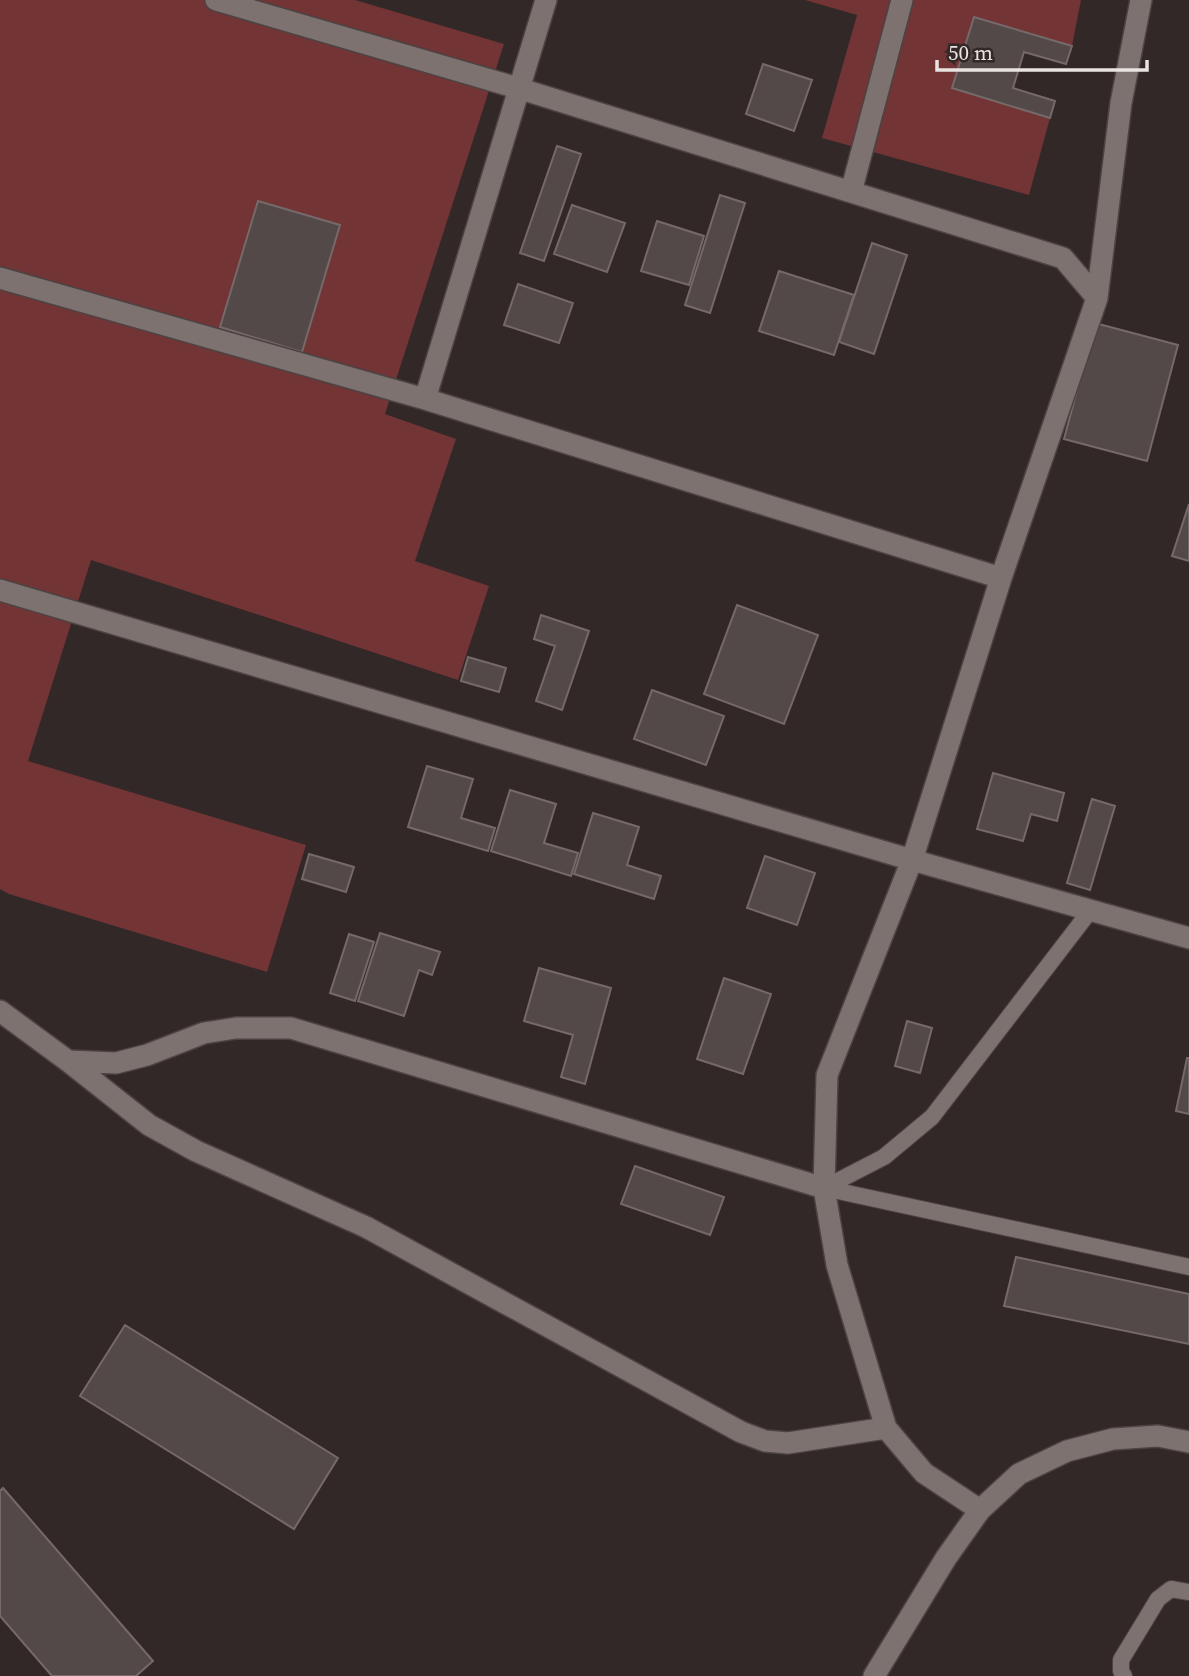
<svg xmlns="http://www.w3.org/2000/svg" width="1189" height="1676" viewBox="0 0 1189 1676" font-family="'Source Serif 4',serif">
<rect width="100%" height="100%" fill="#322828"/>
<!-- green -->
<path fill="#723435" d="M0,0H355L504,44L385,414L456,439L415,561L489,586L458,680L91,560L28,761L306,845L267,972L9,894L0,889Z
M805,0H1081L1072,46L974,17L952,88L1050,118L1029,195L822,138L857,15Z"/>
<!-- building -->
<path fill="#544949" stroke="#756a69" stroke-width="2" d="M974,17L1072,46L1066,64L1024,52L1013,88L1055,101L1050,118L952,88Z
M763,64L812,80L794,131L746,114Z
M557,146L581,154L544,261L520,253Z
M720,195L745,203L710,313L685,305Z
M258,201L340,225L302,352L220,327Z
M572,205L625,223L607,272L554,254Z
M657,221L704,236L689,285L641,271Z
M872,243L907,255L874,354L839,342Z
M779,271L854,295L834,355L759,331Z
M518,284L573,303L559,343L504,325Z
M1095,323L1178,345L1147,461L1064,439Z
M1189,504V561L1172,556Z
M737,605L818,635L784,724L704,694Z
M541,615L589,631L562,710L536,701L555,646L534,639Z
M468,657L506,668L499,692L461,681Z
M652,690L724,716L706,765L634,739Z
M427,766L473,779L461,818L495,828L488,851L408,827Z
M993,773L1064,793L1057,821L1031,814L1023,841L977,829Z
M510,790L556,804L544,843L578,853L571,876L491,851Z
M1092,799L1115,806L1090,890L1067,883Z
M593,813L639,827L627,865L661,876L654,899L574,874Z
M309,854L354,867L346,892L302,879Z
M765,856L815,873L797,925L747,908Z
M380,933L440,952L432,975L419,970L404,1016L358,1001Z
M349,934L374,942L355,1001L330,993Z
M539,968L611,988L585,1084L561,1077L573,1035L524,1021Z
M724,978L771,994L743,1074L697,1059Z
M907,1021L932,1028L920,1073L895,1066Z
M1187,1058H1189V1114L1176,1111Z
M635,1166L724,1197L710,1235L621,1204Z
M1016,1257L1189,1294V1344L1004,1306Z
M125,1325L338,1458L294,1529L80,1396Z
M3,1488L153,1661L136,1676H52L0,1616V1491Z"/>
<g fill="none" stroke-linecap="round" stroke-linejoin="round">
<!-- service casing -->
<g stroke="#4c4343" stroke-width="18">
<path id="service" d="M824,1188L884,1157L932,1117L1090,911
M824,1188L1189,1267
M1124,1676L1121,1671V1660L1158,1599L1171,1589L1189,1592"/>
</g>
<!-- minor casing -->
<g stroke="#4c4343" stroke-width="24">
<path id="minor" d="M216,0L521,89L1063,258L1097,298
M851,192L902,0
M0,278L425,399L1001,578
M425,399L546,0
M0,590L912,860L1189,938
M0,1011L68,1061L149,1125L196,1151L366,1227L741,1432L765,1441L788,1443L886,1428
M68,1061L116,1063L147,1055L204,1033L236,1028H291L824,1188
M980,1510L924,1473L886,1428L837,1265L824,1188L827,1075L912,860L1001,578L1097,298L1121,103L1141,0"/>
</g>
<!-- tertiary casing -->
<g stroke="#4c4343" stroke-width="24">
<path id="tertiary" d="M874,1676L946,1558L980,1510L1019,1474L1067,1451L1113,1439L1158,1436L1189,1442"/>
</g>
<!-- service -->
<use href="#service" stroke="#7e7271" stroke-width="16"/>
<!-- minor -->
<use href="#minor" stroke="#7e7271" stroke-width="21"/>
<!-- tertiary -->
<use href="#tertiary" stroke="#7e7271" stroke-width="21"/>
</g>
<!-- scale -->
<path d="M937 60v10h210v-10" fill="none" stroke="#e9e3e2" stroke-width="3.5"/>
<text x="948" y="60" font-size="21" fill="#e9e3e2" stroke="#322828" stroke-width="5" paint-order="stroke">50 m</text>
</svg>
